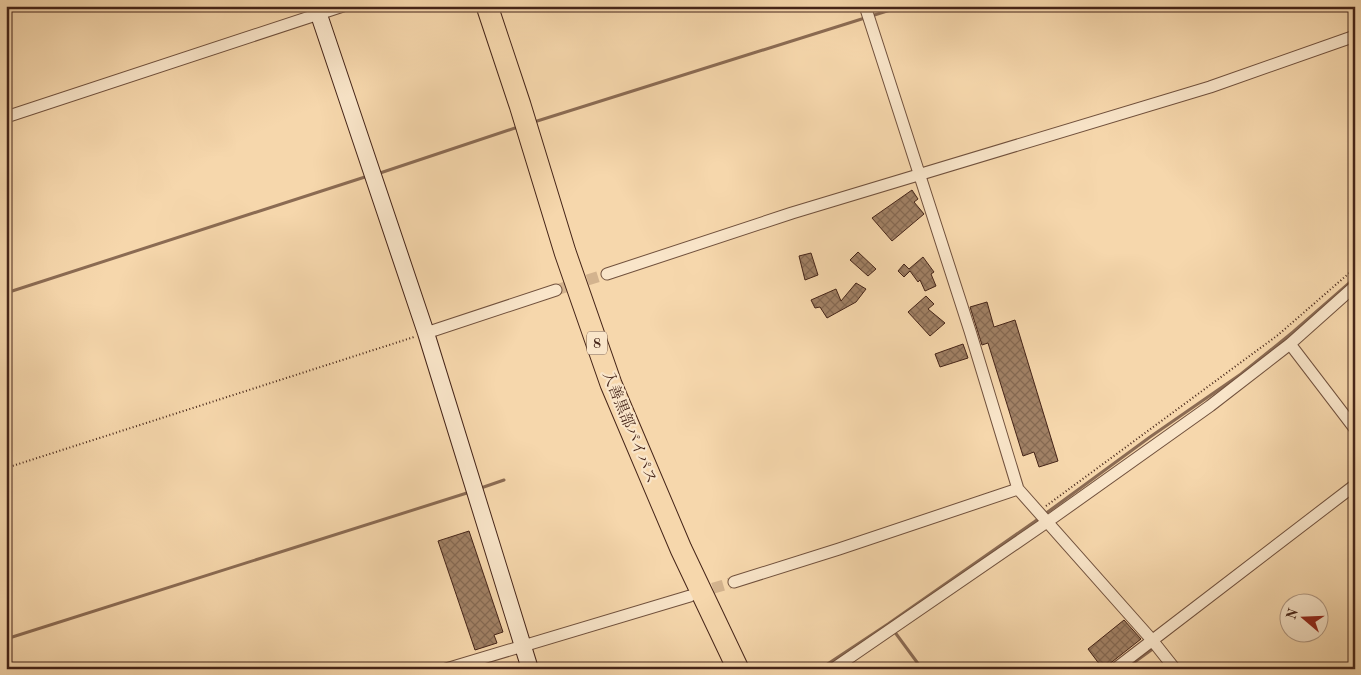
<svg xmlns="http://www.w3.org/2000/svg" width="1361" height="675" viewBox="0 0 1361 675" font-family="'Old Standard TT','Noto Serif JP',serif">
<defs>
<pattern id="building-cross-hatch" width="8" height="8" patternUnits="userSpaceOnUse" patternTransform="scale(1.25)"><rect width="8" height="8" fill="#a18165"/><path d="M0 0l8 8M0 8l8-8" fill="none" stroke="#856952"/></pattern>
</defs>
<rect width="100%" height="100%" fill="#f6d7ac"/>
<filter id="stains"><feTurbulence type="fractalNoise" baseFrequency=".004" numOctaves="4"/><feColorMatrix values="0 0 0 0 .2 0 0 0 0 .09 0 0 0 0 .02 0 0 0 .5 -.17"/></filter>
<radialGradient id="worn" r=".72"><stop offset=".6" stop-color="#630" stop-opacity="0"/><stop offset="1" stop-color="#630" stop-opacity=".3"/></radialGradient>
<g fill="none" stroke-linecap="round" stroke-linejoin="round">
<!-- stream -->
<path stroke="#8b6b53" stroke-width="3" d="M534,122L903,6
M377,174L518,127
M6,293L368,176
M478,489L504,480
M894,631L922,669
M6,639L470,492
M820,669L888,624L1034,522L1150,437L1241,374L1293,332L1355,278
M1125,669L1154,648"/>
</g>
<!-- building -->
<path fill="url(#building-cross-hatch)" stroke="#452418" d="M912,190L918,199L914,202L924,214L892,241L872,218Z
M858,252L876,269L868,276L850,260Z
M811,253L818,275L805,280L799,256Z
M923,257L934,272L931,274L936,286L925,291L920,280L918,282L910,271L904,277L898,271L904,264L909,269Z
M856,283L866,289L856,302L827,318L820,307L815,308L811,300L836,289L841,301Z
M926,296L934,304L928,309L945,323L930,336L908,312Z
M987,302L994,327L1015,320L1058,461L1039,467L1034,452L1023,456L988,343L982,345L970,307Z
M963,344L968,358L940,367L935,354Z
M469,531L503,632L494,635L497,643L475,650L438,541Z
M1124,620L1141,639L1103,669L1088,649Z"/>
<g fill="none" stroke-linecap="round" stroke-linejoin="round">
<!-- street-tunnel -->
<path stroke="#d3b38e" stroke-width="11" stroke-dasharray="11 5.5" stroke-linecap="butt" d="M556,290L607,274
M697,593L734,582"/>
<!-- street casing -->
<g stroke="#71513d" stroke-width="13">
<path id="street" d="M865,6L970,331L1018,489L1152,640L1175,669
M6,117L343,6
M607,274L792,213L1210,87L1355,36
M426,333L556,290
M1290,344L1355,429
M734,582L839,549L1018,489
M446,669L690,596
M833,669L1047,522L1210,406L1290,344L1355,286
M1115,669L1355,485"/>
</g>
<!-- secondary casing -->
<g stroke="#452418" stroke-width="18">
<path id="secondary" d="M316,6L426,333L530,669"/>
</g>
<!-- highway casing -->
<g stroke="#452418" stroke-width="23">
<path id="highway" d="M487,6L520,105L565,252L611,384L681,549L738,669"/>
</g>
<!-- path -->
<path stroke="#452418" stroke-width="2" stroke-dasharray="1 2.5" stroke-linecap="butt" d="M6,468L414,337
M1046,506L1278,335L1355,268"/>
<!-- street -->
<use href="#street" stroke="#f9e5c9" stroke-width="11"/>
<!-- secondary -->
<use href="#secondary" stroke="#f9e5c9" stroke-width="16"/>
<!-- highway -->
<use href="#highway" stroke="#f6d7ac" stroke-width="21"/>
</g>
<g text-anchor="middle" stroke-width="4.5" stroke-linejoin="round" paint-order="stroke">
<!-- shield labels -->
<rect fill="#f9e5c9" stroke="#7b5e4d" stroke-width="1" x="587" y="331.5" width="20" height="23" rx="4"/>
<g font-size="14" font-weight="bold" fill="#452418">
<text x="597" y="348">8</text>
</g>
<!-- street labels -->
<g font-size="15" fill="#452418" stroke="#f9e5c9">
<text transform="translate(630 427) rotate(68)" y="5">入善黒部バイパス</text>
</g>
</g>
<!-- margin -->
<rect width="1361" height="675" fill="none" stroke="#f6d7ac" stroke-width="25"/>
<rect x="8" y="8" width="1346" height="660" fill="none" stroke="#452418" stroke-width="2.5"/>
<rect x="12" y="12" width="1336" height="650" fill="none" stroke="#452418"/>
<!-- north arrow -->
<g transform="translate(1304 618) rotate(289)"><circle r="24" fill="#f9e5c9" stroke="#b19882"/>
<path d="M0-4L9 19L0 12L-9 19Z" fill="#8f2418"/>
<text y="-8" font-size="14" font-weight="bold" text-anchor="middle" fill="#452418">N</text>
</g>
<rect width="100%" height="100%" filter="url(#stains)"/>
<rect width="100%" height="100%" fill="url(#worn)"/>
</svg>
